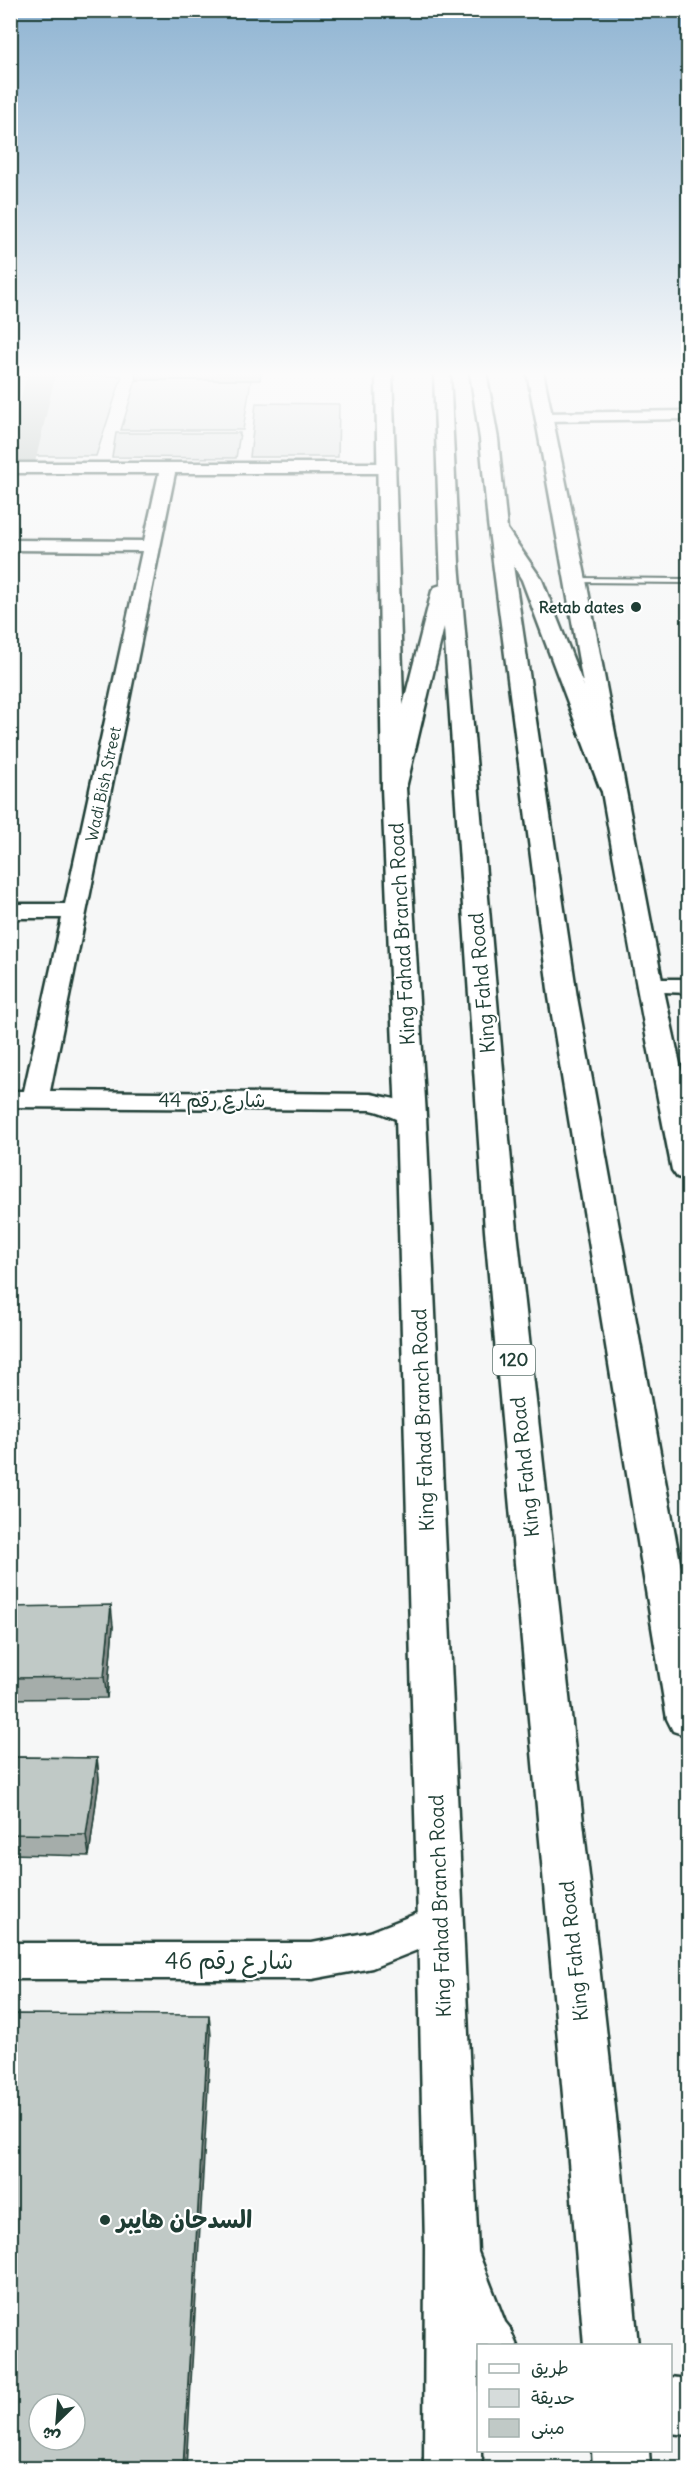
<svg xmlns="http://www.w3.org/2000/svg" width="699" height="2479" viewBox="0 0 699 2479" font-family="Delius,'Playpen Sans Arabic',sans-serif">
<rect width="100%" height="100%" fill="#f6f7f7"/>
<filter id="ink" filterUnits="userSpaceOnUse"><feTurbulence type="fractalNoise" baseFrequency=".0167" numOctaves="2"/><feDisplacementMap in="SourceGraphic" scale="12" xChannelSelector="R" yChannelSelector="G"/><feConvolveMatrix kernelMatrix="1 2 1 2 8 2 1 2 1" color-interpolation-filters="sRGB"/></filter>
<g filter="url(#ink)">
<!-- green -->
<path fill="#d6dcdb" stroke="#7a8c88" stroke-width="1.5" d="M11,376H122L96,456H11Z
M136,380H251L243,430H121Z
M256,403L339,404L338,457H250Z
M116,433H240L236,458L112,457Z"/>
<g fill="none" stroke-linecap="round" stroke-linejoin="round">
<!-- river -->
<path fill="#aab5b1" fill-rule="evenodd" d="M28,372H56L35,463L30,470L19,472L10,470V437Z"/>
<!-- lane casing -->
<g stroke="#1f3d34" stroke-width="4">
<path id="lane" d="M573,578L688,579V583L576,582L572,580Z"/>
</g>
<!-- street casing -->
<g stroke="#1f3d34" stroke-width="5">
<path id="street" d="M688,411V419L543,421L536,417L543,413Z
M10,463H388L396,468L388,473H175L50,1091L371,1094C389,1098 413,1100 424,1116L420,1122C402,1126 388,1113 371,1110L10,1107V1091H24L62,918H10V904H65L142,551L10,550V540L144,541L159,473H10Z
M649,979H688V993L640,991L637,986L640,981Z
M441,1904L455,1909L461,1922L455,1935L372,1968L312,1979H10V1943H312L370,1932Z"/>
</g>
<!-- secondary casing -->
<g stroke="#1f3d34" stroke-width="5">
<path id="secondary" d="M376,372H392L406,788L426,1116L478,2252L505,2322L509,2327L517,2346H478V2450H481V2468H424L425,2247L418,1922L396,1116L382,788Z
M527,372H543L586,580L663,986L688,1101V1180L677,1177L672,1170C619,905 577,638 527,372Z
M670,2377L688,2379V2435L670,2433Z"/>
</g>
<!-- primary casing -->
<g stroke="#1f3d34" stroke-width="5">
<path id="primary" d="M453,2430L473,2439L482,2459L480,2468H424V2459L433,2439Z"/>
</g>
<!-- highway casing -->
<g stroke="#1f3d34" stroke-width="5">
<path id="highway" d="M434,372H450L459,563L517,1231L621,2162L638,2346H584L569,2162L485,1231L444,627L406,788L403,793L394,795L385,793L382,788L432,591L435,587L441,585Z
M470,372H486L498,439L507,529L542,580L624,788L621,793L612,795L603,793L600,788L522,580L513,565L577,997L688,1606V1736L673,1731L667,1719L549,997L488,523L480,439Z
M592,2450H649L650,2468H593Z"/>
</g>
<!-- lane -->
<use href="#lane" fill="#fff" fill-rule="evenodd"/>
<!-- street -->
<use href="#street" fill="#fff" fill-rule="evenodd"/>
<!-- secondary -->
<use href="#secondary" fill="#fff" fill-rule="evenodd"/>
<!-- primary -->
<use href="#primary" fill="#fff" fill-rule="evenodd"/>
<!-- highway -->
<use href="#highway" fill="#fff" fill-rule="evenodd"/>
</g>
<!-- wall -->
<path fill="#a5adaa" stroke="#1f3d34" stroke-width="1.5" d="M135,372H261L260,380H136Z
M10,1607L113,1626L107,1698L10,1699Z
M10,1757L97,1758L99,1779L89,1856L10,1854Z"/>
<!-- shaded-wall -->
<path fill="#868d8b" stroke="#1f3d34" stroke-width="1.5" d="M111,1605L113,1626L107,1698L104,1677Z
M97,1758L99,1779L89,1856L86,1835Z
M209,2015L211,2035L186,2469H183Z"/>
<!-- building -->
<path fill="#c0c9c6" stroke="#1f3d34" stroke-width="1.5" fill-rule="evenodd" d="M111,1605L104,1677L10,1678V1607Z
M10,1757L97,1758L86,1835L10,1834Z
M10,2014L209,2015L183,2469H10ZM39,2404H75V2440H39Z"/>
</g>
<!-- sky -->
<linearGradient id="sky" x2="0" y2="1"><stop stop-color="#8fb4d2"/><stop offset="0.52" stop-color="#fbfbfb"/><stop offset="1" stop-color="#fbfbfb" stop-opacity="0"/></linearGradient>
<rect width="699" height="719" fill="url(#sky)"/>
<!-- markers -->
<g fill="#1f3d34" stroke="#fff" stroke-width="2">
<circle cx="636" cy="607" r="6"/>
<circle cx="105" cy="2220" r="6"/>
</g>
<g text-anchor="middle" stroke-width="4.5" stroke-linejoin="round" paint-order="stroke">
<!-- far-poi labels -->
<g font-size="16" font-weight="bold" fill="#1f3d34" stroke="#fff" text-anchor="end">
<text x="624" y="613">Retab dates</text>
</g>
<!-- far-street labels -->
<g font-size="16" fill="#1f3d34" stroke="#fff">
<text transform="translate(103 784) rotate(-78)" y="6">Wadi Bish Street</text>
</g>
<!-- shield labels -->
<rect fill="#fff" stroke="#627771" stroke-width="1.5" x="493" y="1345" width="42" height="30" rx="4.5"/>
<g font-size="18" font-weight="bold" fill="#1f3d34">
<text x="514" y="1366">120</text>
</g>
<!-- street labels -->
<g font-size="20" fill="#1f3d34" stroke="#fff">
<text transform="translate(402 934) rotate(-93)" y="7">King Fahad Branch Road</text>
<text transform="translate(482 983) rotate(-95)" y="7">King Fahd Road</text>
<text x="212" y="1107">شارع رقم 44</text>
<text transform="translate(423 1420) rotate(-92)" y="7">King Fahad Branch Road</text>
<text transform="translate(525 1467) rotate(-96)" y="7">King Fahd Road</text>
<text transform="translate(440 1906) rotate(-92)" y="7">King Fahad Branch Road</text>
<text transform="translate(574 1951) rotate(-96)" y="7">King Fahd Road</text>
</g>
<!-- near-street labels -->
<g font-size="24" fill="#1f3d34" stroke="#fff">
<text x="229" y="1969">شارع رقم 46</text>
</g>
<!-- near-poi labels -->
<g font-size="24" font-weight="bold" fill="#1f3d34" stroke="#fff" text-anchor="start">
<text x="117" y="2228">السدحان هايبر</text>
</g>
</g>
<!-- margin -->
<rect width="699" height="2479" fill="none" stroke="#fff" stroke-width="36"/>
<rect x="18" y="18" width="663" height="2443" fill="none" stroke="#1f3d34" stroke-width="2" filter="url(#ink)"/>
<!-- legend -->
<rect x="477" y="2344" width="195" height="108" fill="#ffffff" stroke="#a5b1ae" stroke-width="1.5"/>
<rect x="489" y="2364" width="30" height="9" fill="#ffffff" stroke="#a5b1ae" stroke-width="1.5"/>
<text x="531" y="2374" font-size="18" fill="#1f3d34">طريق</text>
<rect x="489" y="2389" width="30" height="18" fill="#d6dcdb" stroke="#a5b1ae" stroke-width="1.5"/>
<text x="531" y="2404" font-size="18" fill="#1f3d34">حديقة</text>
<rect x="489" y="2419" width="30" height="18" fill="#c0c9c6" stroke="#a5b1ae" stroke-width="1.5"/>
<text x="531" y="2434" font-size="18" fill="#1f3d34">مبنى</text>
<!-- north arrow -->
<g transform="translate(57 2422) rotate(205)"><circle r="28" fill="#ffffff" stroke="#a5b1ae" stroke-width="1.5"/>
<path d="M0-4.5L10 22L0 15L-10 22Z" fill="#1f3d34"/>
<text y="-9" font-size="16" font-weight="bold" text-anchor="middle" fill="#1f3d34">ش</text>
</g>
</svg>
